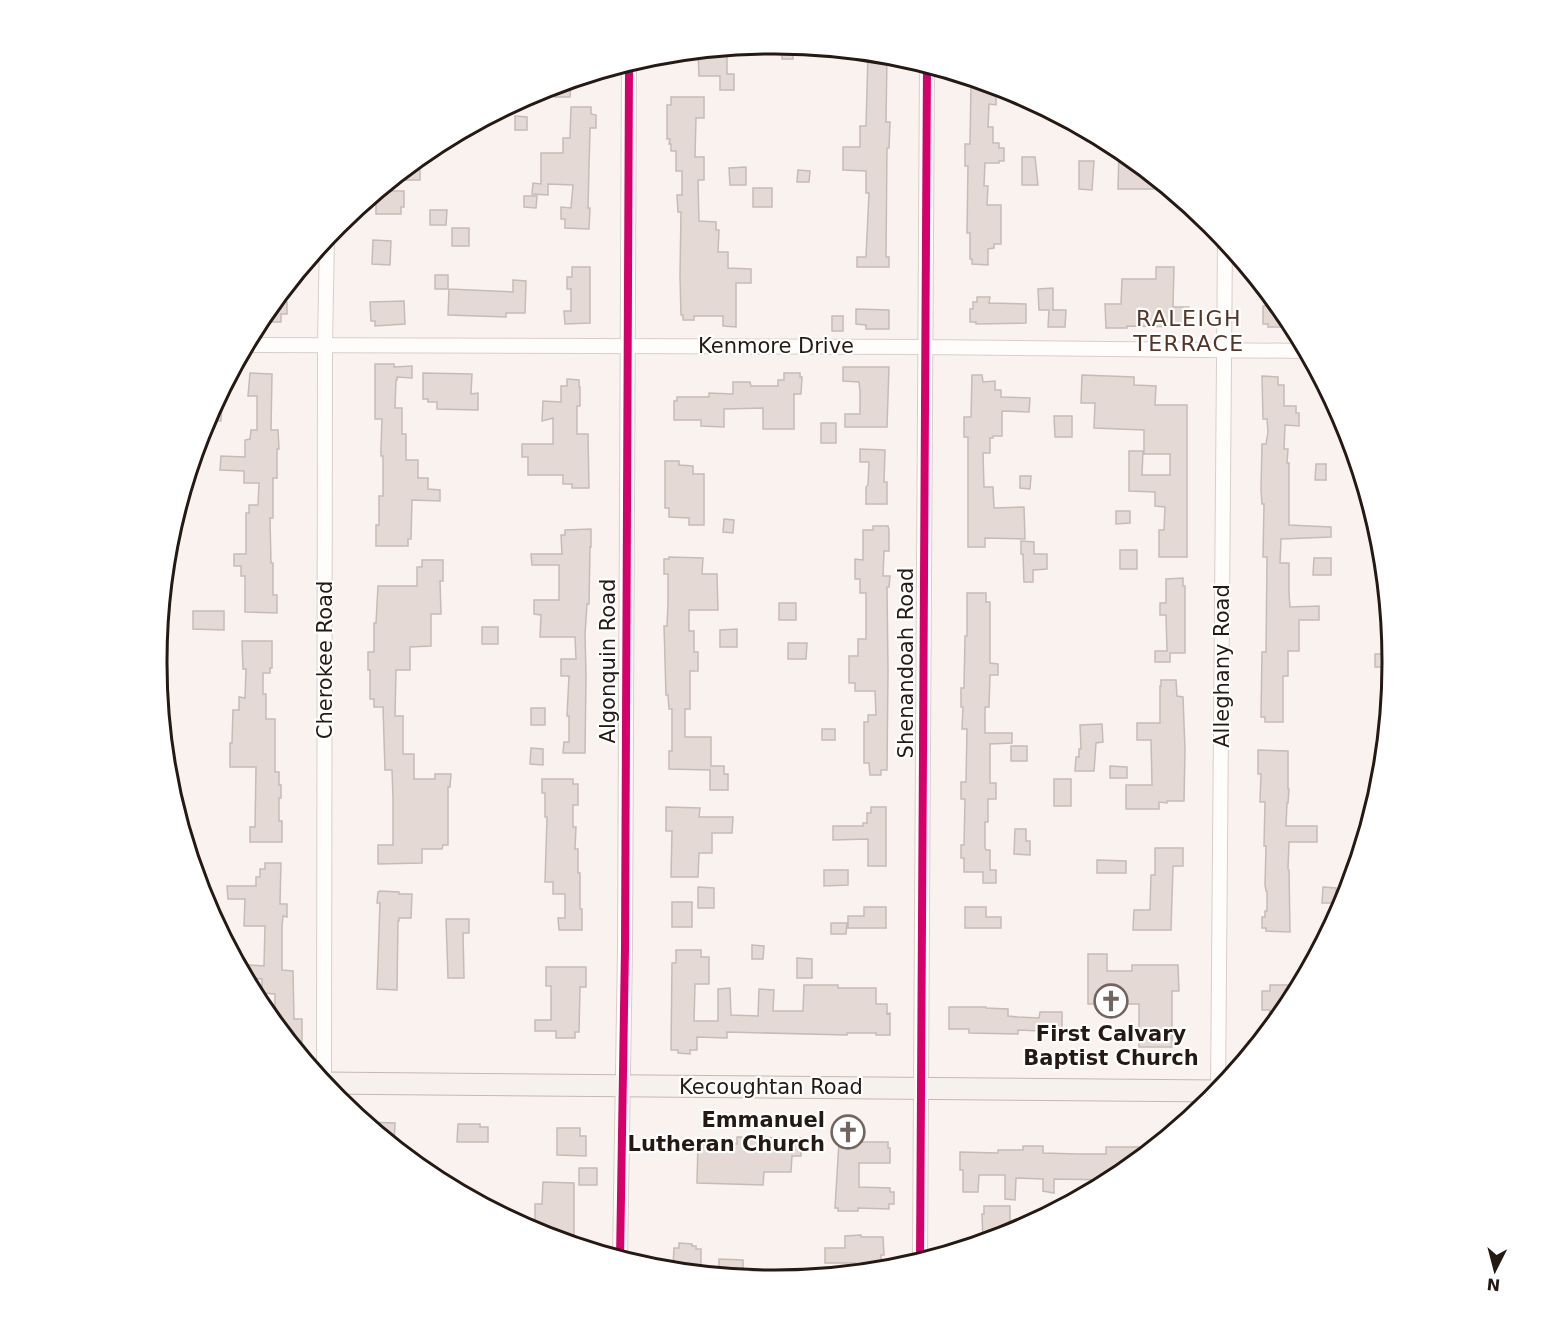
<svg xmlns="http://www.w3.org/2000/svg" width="1549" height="1324" viewBox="0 0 1549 1324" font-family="'DejaVu Sans',sans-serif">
<rect width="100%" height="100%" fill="#faf2ee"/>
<!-- building -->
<path fill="#e4d9d4" stroke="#c6bcb7" stroke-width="1.5" d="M782,48H793V59H782Z
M727,50V74H734V90H720V76H699L698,51Z
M868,53L887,55L886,122H890L889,148H887L886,257H889V267H857V257H866L869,193H866V171L843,170V147H860V126H866Z
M571,81L570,97H555L556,85Z
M971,85H989V88H996V105L989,104L988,127H993V143H999V148H1004V161H999V163H985L984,186H988L987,205H1001V244H994V248L988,249V265L972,264V259H970V233H967L968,166H965V144H970V143Z
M671,97H704V118H696L695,157H704V180H698L699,221L716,222V230H719L718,252H728V268L751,269V283H736V327L723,326V316H694V320H683V315H681L680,276L681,212H678L677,195H682V171H676V151H671V144H669L670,139H667V105H671Z
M571,107H591V114L596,115V128H590L588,208H590L589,229L565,228V219H561V207L571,208L573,185L548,184V195L532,194L533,183L541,184V153H563V138H570Z
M515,116L527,117V130H515Z
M1119,149L1148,173L1168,189H1118Z
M1022,157H1035L1038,185H1022Z
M1079,161H1094L1092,190L1079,189Z
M411,164H420V180H404V170Z
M746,167V185H730L729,168Z
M798,170L810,171L809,182H797Z
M753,188H772V207H753Z
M378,191H404V207H401V214H376V193Z
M524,196H537L536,208L524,207Z
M430,210H447L446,225H430Z
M452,228H469V246H452Z
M373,240L391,241L390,265L372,264Z
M572,267H590V323L565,324L564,311H571V289H567V277H572Z
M1156,267H1174L1173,307H1189L1188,327L1127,326V328H1106L1105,304H1121L1122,279H1156Z
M435,275H448V289H435Z
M513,280L526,281L525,313H506V317L448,315L449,289L513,292Z
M1053,288V310H1052H1066L1065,327H1048L1049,310H1039L1038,289Z
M282,292L281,302H287V314H281V322H259Z
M1268,294L1289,319L1294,327H1268V324H1263V306H1268Z
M977,297H990L989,303L1026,304V323L976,324V322H970V309H973V302H977Z
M404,301L405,324L375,326V321H371L370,302Z
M856,309L889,310V329H866V325L856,324Z
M832,316H843V331H832Z
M375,364H394V367L412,366V378L397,377V380H396L395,408H402V434H406V460H418V478H428V489L440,490V501L412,500L411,539H408V546H376V525H379V496H383V456H381V448L382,419H375Z
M843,367H889L887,427H845V414H860V391L859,382L843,381Z
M250,373L272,374L271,430H278L279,449H277V478H273V518H270L271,563H273V595H277V613L245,612V576H241V566H234V554H246V513H249V505H258L259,483H244V471L220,470L221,456L245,457V440L250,439L251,430H257V396H248Z
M423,373L472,374L471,394L478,393V410L437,409V402H428V399H423Z
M784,373H800V377H802L801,394H794V429H763V408L724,409V427L701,426V420H674V401H677V397H709V393L733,394V382H750L751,386H778V380H784Z
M972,375H982L983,382L995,381V390H1001V397L1030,398L1029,412L1002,411V436H993V438H990V453H983L984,487H993L994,508L1024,507L1025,539L985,538V547H968V437H964V417H971Z
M1082,375L1134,377V385L1156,386L1155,405H1187V557H1159V530H1164L1165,507L1155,506V492L1129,491V451H1143L1142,475H1170V454H1144V430L1094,428L1095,403H1081Z
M1262,376L1278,377V385H1284V406H1296V413H1299V426L1285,425L1284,449H1288L1287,463H1289V525L1331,527V537L1281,539L1280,563H1289V594L1290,607L1319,606V620H1299V651H1288V676H1283V722H1265V717H1261L1262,652H1266L1267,557H1263L1264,504H1262L1261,490L1262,444H1266L1268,432L1267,419H1263Z
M567,379L579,380V387H580V406H577V434H588L589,488H572V484H563V475H528V457H522V444H553V418L542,421L543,401L561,402V386H567Z
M223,388L221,421L206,420L207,418Z
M1054,416H1072V437H1055Z
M821,423H836V443H821Z
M860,449L885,450L884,482H887V504H866V487L868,485L869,462H860Z
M665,461H679V465L693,466V474H704V525H689V518L669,517V508H665Z
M1316,464H1326V480H1315Z
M1020,476H1031L1030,489L1020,488Z
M1116,511H1130V523L1116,524Z
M724,519L734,520L733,533L723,532Z
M873,526H888L889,530V551H884L883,576H890L889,587H887L888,670L887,770H881V775H870L869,763H864V722H868V715H876L875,691H855V683H849V656H858V639H866V593H860V579H855V559L863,560V530H873Z
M591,529V547H590L589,604H587L585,634L586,676L585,753H563L564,742H569V716H567L569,676H561V659H576L575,637H540L541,615L534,614V600H559V565H532L531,554H562L561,535H565V530Z
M1021,541L1034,542V554H1047V569L1033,570V582H1024L1023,554H1021Z
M1120,550H1137V569H1120Z
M669,557L703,558L702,574H717L718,610H689V631H694V652H698V671H690V709H685V737H711V766H724V774H728V790H710V770L669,769V751H672V709H669L668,695H666L664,626H667L668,604V574H664V559H669Z
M1314,558H1331V575H1313Z
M422,560H443V581H440L441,614H431V646L410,647V670H396L395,716H403V754H414V779H435V774H451L450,787H448V845H443L442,849H422V863L378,864V845H393V798L392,770H385L383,707H374V699H370V670H368V652H374V623H376L378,586H417V567H422Z
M1183,578V586H1185V653H1170V662H1155V651H1167L1166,615H1160V603H1166V579Z
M967,593H986V602H990V663L998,664V675H990L989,707H985V733H1012V743L990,744V783H996V799H988V822H985V848L986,850H990V870H996V883H983V872H964V858H961V845H964L965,799H961V782H966L967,729H962L963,707H961V688H964L965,636H967Z
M779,603H796V620H779Z
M193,611H224V630L193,629Z
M482,627H498V644H482Z
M737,629V647H720V630Z
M242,641H272V668H270V673H263V694H266V719H275V772H279V785H281V798H279V821H282V842H250V827H255L256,767H230V743H232L233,710H239V697L245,698L246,669H243Z
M788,643H807L806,659H788Z
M1375,654H1390V667H1375Z
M1161,680H1176L1177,696L1183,697L1185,750L1184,801H1167V803L1159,802V809H1126V785H1152L1151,740H1137V723H1160V686H1161Z
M531,708H545V725H531Z
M1102,724L1103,742L1096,743L1094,771H1075L1076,757H1079V749H1081L1080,725Z
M822,729H835V740H822Z
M1011,746H1027V761H1011Z
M531,748L543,749V765L530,764Z
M1258,750L1288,751V789H1289L1288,803H1287L1286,826H1317V842H1289L1288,869L1289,870L1290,932L1266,931V928H1262V917H1265V911H1267V891H1266L1265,885L1266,846H1264L1265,802H1260L1261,774H1258Z
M1110,766L1127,767V778H1110Z
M542,779H573V784H578V805H573V827H576L575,849H578V873H580V909H582V930H559L558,918H565V894H553V882H545L547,817H545V793H542Z
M1054,779H1071V806H1054Z
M666,807L700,808L699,817H733L732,833H712V853H699L698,877H671L672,831H666Z
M871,807H886V866H868V839L833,840V826H863V823H867V813H871Z
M1015,829H1026V841H1030V855L1014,854Z
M1155,848H1183V866H1173L1171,930H1133L1134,910H1150L1151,875H1155Z
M1097,860L1126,861V873H1097Z
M265,863H281L280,904H287V917L283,916L282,926V970L293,971L294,1019H302V1042H290L275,1023V994L262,993V979L245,978L238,964L264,966L265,926H244L245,899H228L227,886H256V877H260V869H265Z
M824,870H848V885L824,886Z
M698,887L714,888V908H698Z
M1323,887L1336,888V903H1322Z
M380,891L399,892V894H412L411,918H399V921H398L397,990L377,989L380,903H377L378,892Z
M672,902H692V927H672Z
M864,907H886V928H848V916H864Z
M965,907H986V917H1001V928H965Z
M446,919H469V933H463L464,978H448Z
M831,923H847L846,934H831Z
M752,945L764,946L763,959H752Z
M676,950H701V957H709V984H695L694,1021H718V989L730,988L731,1015L758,1016L759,989L774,990L773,1011H803L804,985H838V988H876V1004H887V1014L890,1013V1035H876V1033H847V1035L727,1032V1038L697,1037V1050H690V1054L678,1053V1050H671L672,963H676Z
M1088,954H1107V971H1132V965H1178L1179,991H1172V1047H1139V1004H1088Z
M797,958L812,959V978H797Z
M546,967H586V987H580L579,1032H575V1038H556V1031H535V1020H551V986H546Z
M1270,985H1300L1289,1006L1281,1016H1269L1270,1010H1262V991H1270Z
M949,1007H986V1008L1008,1009V1016L1018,1017L1039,1018L1040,1012H1062V1034H1040V1031L1018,1030V1034L969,1033V1029H949Z
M365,1122L395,1123L394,1146L385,1139Z
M458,1124H480V1127H488V1142H457Z
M557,1128H580V1136H586V1156L557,1155Z
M737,1137L801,1138V1156H792L791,1172H764L763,1185L697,1183L698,1143L737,1144Z
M839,1142H888V1148H890V1163H859V1187L890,1188V1192H894V1204H889V1209L858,1208V1211H838V1208H835Z
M1023,1146H1043V1153L1078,1154H1106V1147H1154L1118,1176L1112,1180L1054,1179V1193L1043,1191V1179L1016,1178L1015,1200L1005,1199V1175H979L978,1192H963V1170H960V1152L998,1153V1150H1023Z
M579,1168H597V1185H579Z
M543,1182L574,1183V1244L535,1232V1204H542Z
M984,1206H1010V1227L997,1228L998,1238L983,1242L982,1214H984Z
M861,1235V1237H883L884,1255H881V1270L856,1273V1263H825V1248H845V1236Z
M679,1243L692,1244V1246H696V1249H701V1267L673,1266L674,1248H679Z
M719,1259L743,1260V1277L719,1275Z"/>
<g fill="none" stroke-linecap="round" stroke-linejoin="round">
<!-- minor casing -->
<g stroke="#d9cec9" stroke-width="16">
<path id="minor" d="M246,345L926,347L1306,351
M324,1084L325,344L327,237
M1218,1092L1225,240
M620,1258L625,948L629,63
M920,1261L927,65"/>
</g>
<!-- primary casing -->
<g stroke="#c4b8b2" stroke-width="23">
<path id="primary" d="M323,1083L1219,1091"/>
</g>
<!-- minor -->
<use href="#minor" stroke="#fefdfc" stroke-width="14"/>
<!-- primary -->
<use href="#primary" stroke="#f7f1ee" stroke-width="21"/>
<!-- cycleway casing -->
<g stroke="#fff" stroke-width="11">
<path id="cycleway" d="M620,1258L625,948L629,63
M920,1261L927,65"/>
</g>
<!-- cycleway -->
<use href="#cycleway" stroke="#d6006c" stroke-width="8"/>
</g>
<!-- icons -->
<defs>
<g id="church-ring" transform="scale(1.725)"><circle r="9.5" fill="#fff" stroke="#706560" stroke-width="1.5"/><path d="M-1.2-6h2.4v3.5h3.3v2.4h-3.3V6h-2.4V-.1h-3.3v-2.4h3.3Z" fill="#706560"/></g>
</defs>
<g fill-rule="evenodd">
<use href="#church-ring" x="1111" y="1001"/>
<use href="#church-ring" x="848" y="1132"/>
</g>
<g text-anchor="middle" stroke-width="4.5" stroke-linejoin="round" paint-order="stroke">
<!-- street labels -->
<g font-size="21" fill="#251913" stroke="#fff">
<text x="776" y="353">Kenmore Drive</text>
<text transform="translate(325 660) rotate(-90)" y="7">Cherokee Road</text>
<text transform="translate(608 661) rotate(-90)" y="7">Algonquin Road</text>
<text transform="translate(906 663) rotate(-90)" y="7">Shenandoah Road</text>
<text transform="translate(1222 666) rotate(-90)" y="7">Alleghany Road</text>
<text x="771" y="1094">Kecoughtan Road</text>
</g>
<!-- poi labels -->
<g font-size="21" font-weight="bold" fill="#251913" stroke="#fff">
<text x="1111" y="1041">First Calvary<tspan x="1111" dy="24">Baptist Church</tspan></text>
<text x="825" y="1127" text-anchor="end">Emmanuel<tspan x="825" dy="24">Lutheran Church</tspan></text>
</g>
<!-- neighbourhood labels -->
<g font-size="22" letter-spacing="1.5" fill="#523628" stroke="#fff">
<text x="1189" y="326">RALEIGH<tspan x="1189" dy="25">TERRACE</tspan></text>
</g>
</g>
<!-- crop -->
<path d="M0 0H1549V1324H0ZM774 54H775A607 607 0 0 1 1382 661V663A607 607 0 0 1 775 1270H774A607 607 0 0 1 167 663V661A607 607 0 0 1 774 54Z" fill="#fff" fill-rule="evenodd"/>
<path fill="none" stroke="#251913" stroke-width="3" d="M774 54H775A607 607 0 0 1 1382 661V663A607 607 0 0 1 775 1270H774A607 607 0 0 1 167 663V661A607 607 0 0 1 774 54Z"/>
<!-- north arrow -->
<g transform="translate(1495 1270) rotate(186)" stroke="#ffffff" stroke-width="4.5" paint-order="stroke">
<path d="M0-4.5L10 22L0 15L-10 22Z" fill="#251913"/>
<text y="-9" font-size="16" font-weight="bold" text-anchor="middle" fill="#251913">N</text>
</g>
</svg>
